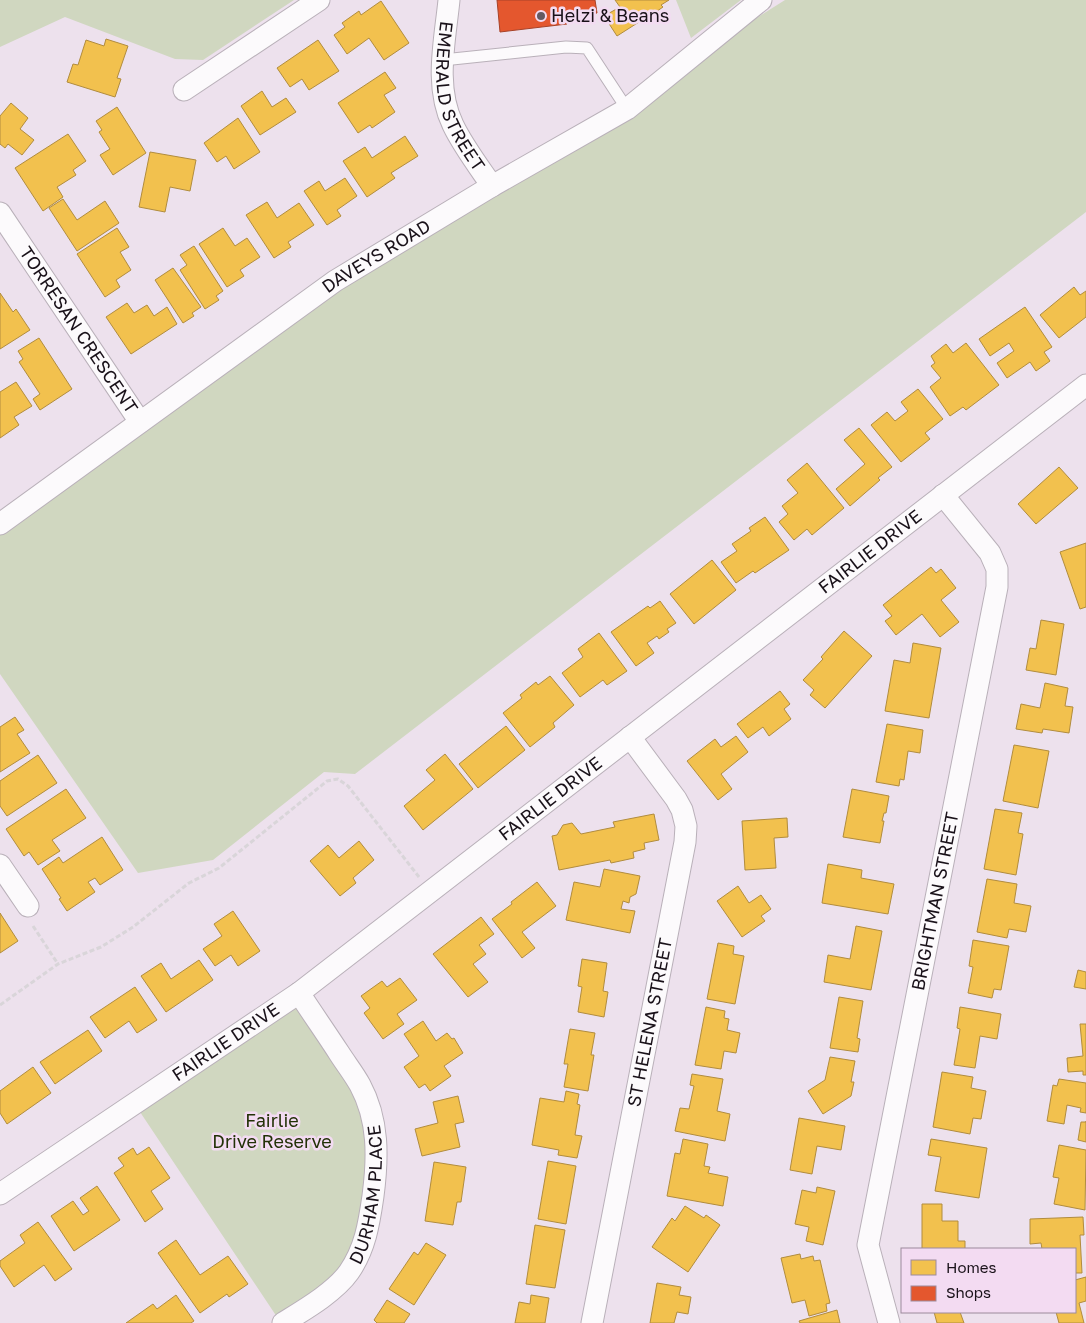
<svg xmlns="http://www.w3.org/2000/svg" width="1086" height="1323" viewBox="0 0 1086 1323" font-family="'Golos Text',sans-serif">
<rect width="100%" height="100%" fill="#ede1ed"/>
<!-- green -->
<path fill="#d0d7c0" d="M0,0H294L203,60L175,59L65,17L0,47Z
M676,0H741L691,38Z
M785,0H1086V212L355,774L324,772L213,860L138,873L0,674V531L324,289Z
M299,993L370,1108L361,1252L281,1323L134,1103Z"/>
<!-- homes -->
<path fill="#f2c14e" stroke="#b18c3e" d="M615,0H669L661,5L663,7L653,14L652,12L638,20L639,22L617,36L604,16L620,7Z
M381,1L409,43L384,60L369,38L347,54L334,35L345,27L342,23L359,11L361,15Z
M106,39L128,46L117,78L121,79L115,97L67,82L73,64L78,65L86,40L104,46Z
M318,40L339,71L309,90L302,79L290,87L277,68Z
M385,72L396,88L384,95L395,112L372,128L370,125L358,133L338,103Z
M262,91L272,107L286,98L296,112L260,135L241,106Z
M11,103L28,118L20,129L34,140L22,155L8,144L5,148L0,144V116Z
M117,107L146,153L113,175L100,155L110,149L99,132L102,130L96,121Z
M238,118L260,152L234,169L226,156L217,162L204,143Z
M68,134L86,161L73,170L76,175L57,187L63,197L43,211L15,168Z
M405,136L418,156L391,173L395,178L367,197L343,161L365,147L372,158Z
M150,152L196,160L190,191L170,187L165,212L139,207Z
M345,178L357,196L337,210L341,216L327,225L304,191L319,181L325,191Z
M63,199L77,220L105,201L119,223L77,251L49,208Z
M267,202L277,218L299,203L314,225L288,242L291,247L274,258L246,215Z
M117,228L129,247L120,252L131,270L116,280L120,287L105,297L77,254Z
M223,228L235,246L247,238L260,257L240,270L244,276L227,287L199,244Z
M194,246L223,291L216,296L219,300L205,309L180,270L187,265L180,255Z
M173,268L201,307L192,313L194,316L183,323L155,280Z
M1074,287L1080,295L1086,291V317L1059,338L1040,315Z
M0,293L13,312L16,309L30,330L0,349Z
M127,303L134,313L147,305L154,316L167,307L177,324L131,354L106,317Z
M1025,307L1052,347L1044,352L1050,361L1036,371L1030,362L1007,378L997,363L1014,351L1009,343L990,356L979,339Z
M39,338L72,389L40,410L33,399L40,394L19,362L23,359L18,351Z
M966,343L999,385L966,410L963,407L950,416L930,387L941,378L931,366L935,363L931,356L946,344L953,353Z
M16,382L32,406L14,417L19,425L0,438V392Z
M918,389L943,419L925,433L930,439L901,462L871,425L887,412L895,421L908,411L901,402Z
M859,428L892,467L878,478L880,480L850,506L836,489L865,464L844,440Z
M807,463L844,508L812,535L807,529L794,540L779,522L788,514L782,506L798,493L787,480Z
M1059,467L1078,488L1036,524L1018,504Z
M765,517L789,550L755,573L753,571L736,583L721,562L737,551L732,544L751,531L749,528Z
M1086,543V607L1080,609L1060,552Z
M712,560L736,590L694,624L670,594Z
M931,567L936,573L941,569L956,588L941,600L959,622L940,637L922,614L896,635L885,621L892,616L883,605Z
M660,601L676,623L667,629L669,632L659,639L657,636L647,643L654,653L636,666L611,632L648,606L650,608Z
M1041,620L1064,624L1056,675L1026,670L1030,648L1036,649Z
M844,631L872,656L825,708L810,695L814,690L803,680L823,659L821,657Z
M599,633L627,671L607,685L603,680L580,697L562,673L583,657L578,649Z
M913,643L941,648L929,718L885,711L894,660L910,663Z
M550,676L574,705L553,723L555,727L530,747L503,713L522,698L520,695L536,682L538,685Z
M1045,683L1068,688L1065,706L1073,707L1069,733L1043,729L1042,733L1016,729L1021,704L1040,708Z
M780,691L790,704L784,709L791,719L769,736L763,727L748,738L737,724Z
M15,717L24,730L17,734L30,753L0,772V727Z
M887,724L923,730L920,753L908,751L904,780L900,779L899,786L876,782Z
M506,726L525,750L478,788L459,764Z
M736,736L748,752L721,774L732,789L718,800L687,761L715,739L721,747Z
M1014,745L1049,751L1038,808L1003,801Z
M445,754L473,789L423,830L404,806L435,780L426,770Z
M38,755L57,783L7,816L0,806V781Z
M66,789L86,818L52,840L60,851L38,865L29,852L24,856L6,829Z
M852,789L889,796L886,813H884L882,821H884L880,843L843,837Z
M995,809L1022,813L1018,833L1023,834L1016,875L984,869Z
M654,814L659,840L644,843L645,849L633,852L634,858L611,863L610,860L559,870L552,836L557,835L563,825L572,823L581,834L615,827L613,822Z
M787,818L788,837L774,838L776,868L745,870L742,821Z
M102,837L123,870L100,885L95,878L88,882L95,892L67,911L59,899L61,898L42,869L59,857L63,863Z
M359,841L374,860L353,878L356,883L340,896L310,861L328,845L339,858Z
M828,864L862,870L861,878L894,884L888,914L822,903Z
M604,869L640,876L636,894L630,897L629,903L623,901L621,909L635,911L630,933L566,920L574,882L600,887Z
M987,879L1017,884L1014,903L1031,906L1026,932L1009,929L1007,938L977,932Z
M537,882L556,906L522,932L535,948L522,958L492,919L512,904L511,902Z
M738,886L749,903L761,895L771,909L761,916L765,921L742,937L717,901Z
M233,911L260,951L238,966L231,955L215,966L203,949L222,936L214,924Z
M0,913L18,941L0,953Z
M481,917L494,934L479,945L486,954L473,964L488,982L468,997L433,954Z
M856,926L882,931L871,990L824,982L828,955L850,959Z
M973,940L1009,946L1001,990L994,989L992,998L968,993L973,967L969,966Z
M718,943L734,946L733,954L744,956L735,1004L707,999Z
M582,959L607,963L603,991L608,992L604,1017L578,1012L582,987L578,986Z
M199,960L213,980L166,1012L141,976L161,963L171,979Z
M1078,970L1086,972V989L1074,987Z
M400,978L417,1000L397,1014L404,1024L383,1039L364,1013L370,1008L361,996L382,981L387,987Z
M135,987L157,1020L137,1033L129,1021L105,1038L90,1017Z
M839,997L863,1001L857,1038L860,1039L858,1052L830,1048Z
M706,1007L725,1011L724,1018L729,1019L727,1030L740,1033L736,1053L724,1051L721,1069L695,1065Z
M960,1007L1001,1014L997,1039L980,1036L975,1068L954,1065L960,1029L957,1028Z
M423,1021L436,1041L447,1033L452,1039L454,1038L463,1053L444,1066L451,1076L430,1091L425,1084L419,1088L404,1067L419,1056L404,1034Z
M1080,1024H1086V1075H1083V1071L1068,1072L1067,1058L1083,1056Z
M570,1029L595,1033L591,1055H594L588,1091L564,1087L568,1064H564Z
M88,1030L102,1051L55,1084L40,1062Z
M830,1057L855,1061L851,1082H854L851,1096L823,1114L808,1091L825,1080Z
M33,1067L51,1093L7,1124L0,1113V1091Z
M942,1072L973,1077L971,1088L986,1091L981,1119L973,1118L970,1134L933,1127Z
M692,1074L723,1079L717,1111L730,1114L725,1141L675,1131L680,1108L689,1109L694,1086L690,1085Z
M1059,1079L1086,1083V1113L1080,1112L1081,1108L1067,1105L1064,1124L1047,1121L1053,1085L1057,1086Z
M566,1091L579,1094L577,1104L580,1105L575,1135L582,1136L577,1158L558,1155L559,1150L532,1145L540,1098L564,1102Z
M458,1096L464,1122L455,1124L460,1147L422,1156L415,1129L438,1123L433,1102Z
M799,1118L845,1126L841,1150L817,1146L812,1174L790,1170Z
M1086,1121V1142L1078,1140L1081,1122H1086Z
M683,1139L708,1144L704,1166L710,1167L708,1173L728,1177L723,1206L667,1196L675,1153L680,1154Z
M931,1139L987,1148L979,1198L935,1191L941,1157L928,1155Z
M1059,1145L1086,1150L1085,1210L1054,1204L1059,1178L1053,1177Z
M149,1147L170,1178L151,1191L163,1209L145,1222L114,1173L124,1166L118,1158L133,1148L137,1155Z
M548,1161L576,1166L566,1224L538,1219Z
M434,1162L466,1167L461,1202H457L453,1225L425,1221Z
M97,1186L120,1220L74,1251L51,1216L73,1201L83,1215L89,1211L80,1198Z
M817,1187L835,1191L823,1245L806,1241L809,1227L795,1224L802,1190L816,1193Z
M922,1204H942V1221H958V1241H965V1249H922Z
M685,1206L704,1218L706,1215L720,1225L688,1272L652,1247L672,1218L675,1221Z
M1083,1217L1084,1235H1080L1082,1273H1075V1249H1042L1041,1243L1030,1244V1219Z
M38,1222L72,1269L55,1281L44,1265L14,1287L0,1266V1261L25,1243L20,1235Z
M535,1225L565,1230L555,1288L526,1284Z
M176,1240L200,1275L228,1256L248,1284L229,1297L227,1294L200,1313L158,1253Z
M426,1243L446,1255L414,1305L389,1289L414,1252L418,1255Z
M800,1254L801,1259L813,1256L814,1261L820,1260L830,1303L826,1304L827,1311L809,1316L805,1300L792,1303L781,1258Z
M1086,1277V1301L1079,1303L1084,1323H1059L1056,1312H1075V1280Z
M657,1283L681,1287L679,1295L691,1297L688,1314L677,1312L674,1323H650Z
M176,1295L194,1321L191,1323H126L153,1304L157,1309Z
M531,1295L549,1298L545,1323H515L519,1302L530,1304Z
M387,1300L410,1314L404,1323H377L374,1320Z
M837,1310L840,1323H800L799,1321Z
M934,1312H960L964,1323H937Z"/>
<!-- shops -->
<path fill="#e4572e" stroke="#a74228" d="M497,0H595L597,13L566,17L567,24L500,32Z"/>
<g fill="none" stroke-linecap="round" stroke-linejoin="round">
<!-- service casing -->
<g stroke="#b9b0b9" stroke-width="13">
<path id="service" d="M443,60L566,47L587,48L627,109"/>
</g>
<!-- minor casing -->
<g stroke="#b9b0b9" stroke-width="23">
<g id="minor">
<path id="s1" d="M449,0C445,41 434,86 453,125C463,146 479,167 492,186"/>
<path d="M184,90L319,0"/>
<path id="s2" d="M0,213L140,422"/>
<path id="s3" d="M0,524L335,281L492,186L627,109L761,0"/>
<path d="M0,865L28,906"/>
<path id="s4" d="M0,1194L299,993L1086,385"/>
<path id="s5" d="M283,1323C304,1310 335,1292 349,1272C365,1249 369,1224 373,1196C378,1158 379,1120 360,1085C354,1074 346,1064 339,1053C326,1033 312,1013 299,993"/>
<path id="s6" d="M592,1323L685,842L686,826L682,810L676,799L630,737"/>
<path id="s7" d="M889,1323L868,1245L997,587V569L990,553L943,495"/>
</g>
</g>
<!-- path -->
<path stroke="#d9d5d9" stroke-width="3" stroke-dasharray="5 2.5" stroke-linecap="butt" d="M33,926L58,964
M0,1005L58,964L101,947L133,927L189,883L219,868L327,781L338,779L348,786L419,877"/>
<!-- service -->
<use href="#service" stroke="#fcfafc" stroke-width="11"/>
<!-- minor -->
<use href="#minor" stroke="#fcfafc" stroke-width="21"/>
</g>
<!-- markers -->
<circle fill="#635a63" stroke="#f3dbf2" stroke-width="2" cx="541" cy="16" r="5"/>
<g text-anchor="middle" stroke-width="5" stroke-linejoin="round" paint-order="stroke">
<!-- poi labels -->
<g font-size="18" fill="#191119" stroke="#f3dbf2" text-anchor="start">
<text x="551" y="22">Helzi &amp; Beans</text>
</g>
<!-- street labels -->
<g font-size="18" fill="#191119" stroke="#f3dbf2">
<text dy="6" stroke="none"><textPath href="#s1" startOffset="100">EMERALD STREET</textPath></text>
<text dy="6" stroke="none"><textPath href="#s3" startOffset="462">DAVEYS ROAD</textPath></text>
<text dy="6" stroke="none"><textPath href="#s2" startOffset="141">TORRESAN CRESCENT</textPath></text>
<text dy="6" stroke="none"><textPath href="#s4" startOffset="1082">FAIRLIE DRIVE</textPath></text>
<text dy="6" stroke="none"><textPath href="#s4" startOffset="678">FAIRLIE DRIVE</textPath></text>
<text dy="6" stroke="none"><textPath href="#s7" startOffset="431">BRIGHTMAN STREET</textPath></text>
<text dy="6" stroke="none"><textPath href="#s6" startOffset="306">ST HELENA STREET</textPath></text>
<text dy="6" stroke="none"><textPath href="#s4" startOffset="272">FAIRLIE DRIVE</textPath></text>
<text dy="6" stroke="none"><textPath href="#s5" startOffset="165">DURHAM PLACE</textPath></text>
</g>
<!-- park labels -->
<g font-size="18" fill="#223106" stroke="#f3dbf2">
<text x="272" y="1127">Fairlie<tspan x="272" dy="21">Drive Reserve</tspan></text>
</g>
</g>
<!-- legend -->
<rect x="901" y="1248" width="175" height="65" fill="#f3dbf2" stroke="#9c8a9b"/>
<rect x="911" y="1260" width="25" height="15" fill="#f2c14e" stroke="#9c8a9b"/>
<text x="946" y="1273" font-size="15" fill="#191119">Homes</text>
<rect x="911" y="1286" width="25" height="15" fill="#e4572e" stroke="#9c8a9b"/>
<text x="946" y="1298" font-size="15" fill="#191119">Shops</text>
</svg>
